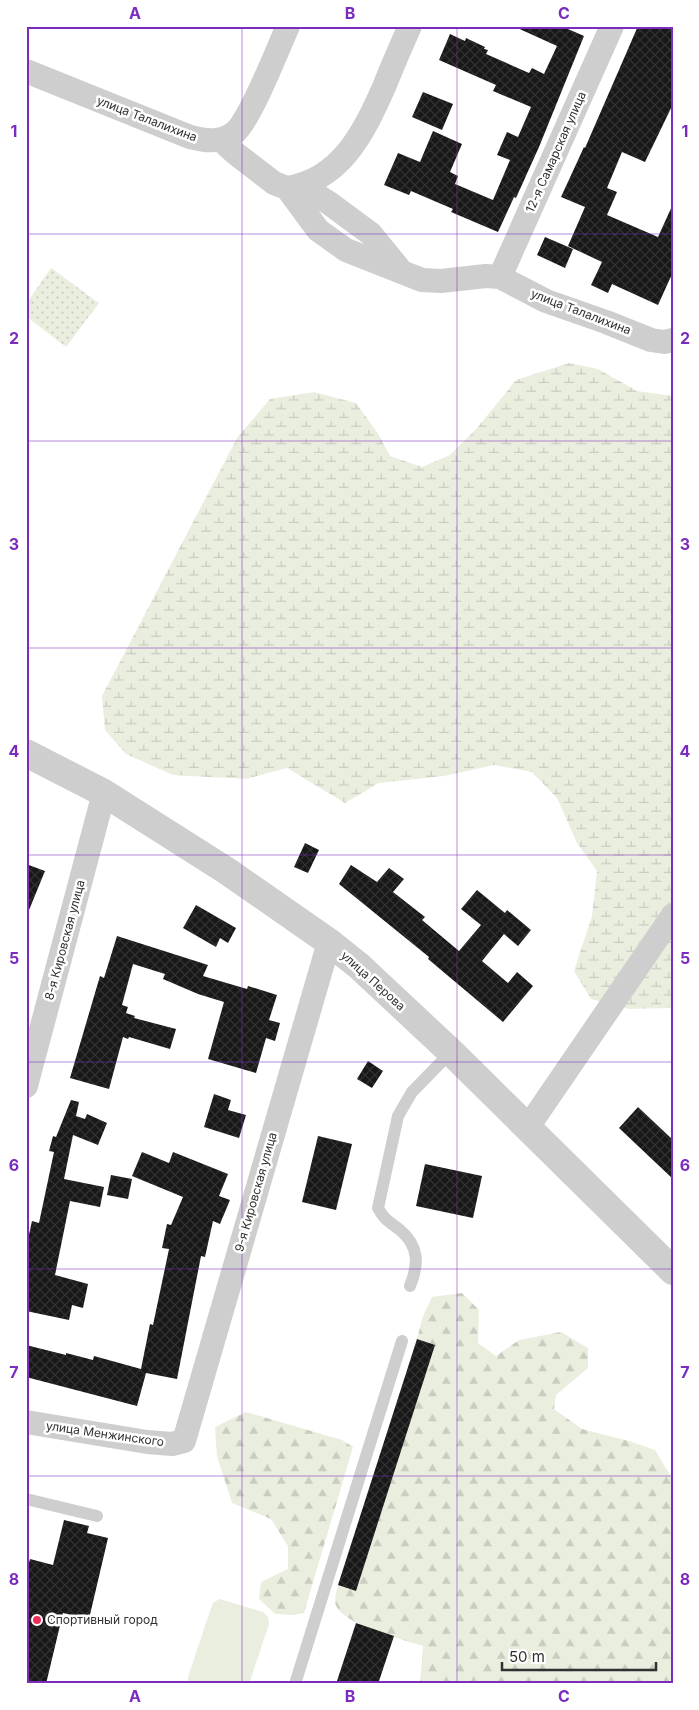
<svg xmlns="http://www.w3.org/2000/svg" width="699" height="1710" viewBox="0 0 699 1710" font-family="Inter,sans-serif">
<defs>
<pattern id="forest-firs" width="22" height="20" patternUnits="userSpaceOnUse" patternTransform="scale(1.25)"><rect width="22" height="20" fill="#eaeedf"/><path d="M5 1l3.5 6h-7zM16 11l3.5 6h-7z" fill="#c9cdc0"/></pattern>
<pattern id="wetland-marsh" width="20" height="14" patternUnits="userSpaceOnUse" patternTransform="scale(1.25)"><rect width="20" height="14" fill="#eaeedf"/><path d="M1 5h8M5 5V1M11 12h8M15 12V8" fill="none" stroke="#c9cdc0"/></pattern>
<pattern id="park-dots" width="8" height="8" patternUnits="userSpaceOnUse" patternTransform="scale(1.25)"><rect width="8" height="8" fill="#eaeedf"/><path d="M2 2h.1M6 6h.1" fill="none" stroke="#c9cdc0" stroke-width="1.8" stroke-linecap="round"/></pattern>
<pattern id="building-cross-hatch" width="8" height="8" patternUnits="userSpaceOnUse" patternTransform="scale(1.25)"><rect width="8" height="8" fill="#181818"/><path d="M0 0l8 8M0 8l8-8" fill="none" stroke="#313131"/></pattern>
</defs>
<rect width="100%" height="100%" fill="#fff"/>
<!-- grass -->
<path fill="#eaeedf" d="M220,1599L263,1612L268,1617L269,1624L249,1684H188V1677L212,1605L214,1602Z"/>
<!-- forest -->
<path fill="url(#forest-firs)" d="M462,1293L479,1310L478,1343L496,1356L519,1340L561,1332L588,1348V1368L556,1395L554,1409L582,1429L629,1441L655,1450L673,1480V1684H420L423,1646C405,1640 335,1623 335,1601C335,1596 337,1590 338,1585L356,1591L434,1345L417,1339L423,1316L432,1297Z
M246,1412L342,1440L353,1447L304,1613L292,1615L275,1614L259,1599L261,1582L288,1569V1546L271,1519L232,1503L217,1456L215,1427Z"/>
<!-- wetland -->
<path fill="url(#wetland-marsh)" d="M569,363L598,369L637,391L673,396V1007L670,1008L629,1009L591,999L574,971L592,916L597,871L577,843L557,798L532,772L494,765L444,776L379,783L345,803L287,768L246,779L173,775L126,754L105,730L102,696L237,438L270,399L314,392L356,403L377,432L390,456L422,467L450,455L477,428L516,380Z"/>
<!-- park -->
<path fill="url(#park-dots)" d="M51,268L99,303L66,347L26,316V304Z"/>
<!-- building -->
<path fill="url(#building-cross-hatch)" d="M513,26H561L584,36L539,147L516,198L514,197L498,232L451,212L453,209L411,191L409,195L384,185L398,153L420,162L433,131L462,144L450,172L458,176L455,184L493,200L510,160L497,155L507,132L518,137L531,107L493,91L496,85L439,60L450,34L465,41L466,38L485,47L484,49L488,50L486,54L529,73L532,68L544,74L557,46Z
M638,26H673V104L645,162L622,152L607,188L617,192L607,215L658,237L673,204V272L658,305L612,284L608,293L591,285L602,262L568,246L585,207L561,197L584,147L585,148Z
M423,92L453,104L442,130L412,117Z
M545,237L573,249L565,268L537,255Z
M305,843L319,850L308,873L294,867Z
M26,864L45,871L27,915H26Z
M351,865L377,882L389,868L404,879L393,892L425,917L422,920L459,951L481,925L461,909L477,890L505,913L507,910L531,930L518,946L504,934L482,961L508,983L517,972L533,986L503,1022L428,959L429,957L339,884Z
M196,905L236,928L228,943L220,938L216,947L183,928Z
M117,936L208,965L203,976L247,989L248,986L277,995L269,1020L280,1023L275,1041L266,1038L256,1073L208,1059L224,1002L198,994L163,979L165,974L133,964L122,1005L128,1007L126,1013L135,1016L134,1018L176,1029L170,1049L129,1037L128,1039L123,1037L109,1089L70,1078L100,976L104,978Z
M368,1061L383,1071L372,1088L357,1079Z
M214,1094L231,1100L228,1110L246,1115L239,1138L204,1127Z
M71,1100L79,1102L76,1116L85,1119L87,1114L107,1123L98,1145L73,1135L64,1179L104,1187L100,1207L70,1201L55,1275L88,1284L83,1308L72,1305L69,1320L26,1311V1248L32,1221L39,1223L54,1152L49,1151L53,1136L56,1137Z
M638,1107L673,1140V1179L619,1128Z
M318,1136L352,1144L336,1210L302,1202Z
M142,1152L169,1163L173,1152L228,1174L219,1196L230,1200L220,1224L213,1221L205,1257L201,1256L177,1379L146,1373L137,1406L26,1377V1345L66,1355V1353L93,1360L94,1356L141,1369L150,1324L153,1325L169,1249L162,1248L167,1224L171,1225L183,1197L132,1176Z
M425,1164L482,1176L473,1218L416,1206Z
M111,1175L132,1179L128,1199L107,1195Z
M417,1339L435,1345L356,1591L338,1585Z
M64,1520L89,1526L87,1533L108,1538L89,1619L63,1613L46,1684H26V1573L30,1559L53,1565Z
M356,1623L394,1636L378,1684H336Z"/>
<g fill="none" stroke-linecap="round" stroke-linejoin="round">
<!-- service -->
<path stroke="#cecece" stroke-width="12" d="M410,1286C419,1264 419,1246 400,1230C389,1221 385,1221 378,1208L398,1116L412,1092L451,1052
M26,1499L97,1516
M295,1684L402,1341"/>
<!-- minor -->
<path stroke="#cecece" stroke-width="24" d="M26,71L190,137C206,141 220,143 234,133C250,121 278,48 288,26
M221,140L235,153L274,183L287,188L318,230L346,250L422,280L441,281L486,276L500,277L546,301L606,322L651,340L664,342L673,340
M302,186L329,203L371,234L402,272
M287,188C341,180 364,132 384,87C392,67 401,46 410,26
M500,277L612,26
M26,1086L104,793
M528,1127L673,915
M26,1422L147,1442L172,1444L184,1441L329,942"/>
<!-- tertiary -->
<path stroke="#cecece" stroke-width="28" d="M26,753L104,793L227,871L329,942L359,966L451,1052L673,1271"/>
</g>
<!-- grid -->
<path fill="none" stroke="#7b2cbf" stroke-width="1" stroke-opacity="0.55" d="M242,26V1684M457,26V1684M26,234H673M26,441H673M26,648H673M26,855H673M26,1062H673M26,1269H673M26,1476H673"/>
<!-- markers -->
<circle fill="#ed2e5a" stroke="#fff" stroke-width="2" cx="37" cy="1620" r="5"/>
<g text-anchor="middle" stroke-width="5" stroke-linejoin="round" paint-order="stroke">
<!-- street labels -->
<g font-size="12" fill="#313131" stroke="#fff">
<text transform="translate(147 119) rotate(21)" y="4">улица Талалихина</text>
<text transform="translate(556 152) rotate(-66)" y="4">12-я Самарская улица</text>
<text transform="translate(581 312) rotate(21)" y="4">улица Талалихина</text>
<text transform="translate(65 940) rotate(-75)" y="4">8-я Кировская улица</text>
<text transform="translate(373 981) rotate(42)" y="4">улица Перова</text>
<text transform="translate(256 1192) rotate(-74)" y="4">9-я Кировская улица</text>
<text transform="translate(105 1434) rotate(8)" y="4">улица Менжинского</text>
</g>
<!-- poi labels -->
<g font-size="12" fill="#313131" stroke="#fff" text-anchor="start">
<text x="47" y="1624">Спортивный город</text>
</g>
</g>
<!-- border -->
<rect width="699" height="1710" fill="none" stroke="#ffffff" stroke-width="55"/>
<!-- scale -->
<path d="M502 1662v8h154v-8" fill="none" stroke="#313131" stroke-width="2.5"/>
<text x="509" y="1662" font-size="15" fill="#313131" stroke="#ffffff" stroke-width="4" paint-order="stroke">50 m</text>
<rect x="28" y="28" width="644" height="1654" fill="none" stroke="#7b2cbf" stroke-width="2"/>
<g font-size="16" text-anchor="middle" font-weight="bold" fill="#7b2cbf">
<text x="135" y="19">A</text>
<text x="350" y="19">B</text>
<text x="564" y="19">C</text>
<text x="14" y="137">1</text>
<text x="685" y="137">1</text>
<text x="14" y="344">2</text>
<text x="685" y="344">2</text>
<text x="14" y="550">3</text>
<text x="685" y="550">3</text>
<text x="14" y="757">4</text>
<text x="685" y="757">4</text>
<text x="14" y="964">5</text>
<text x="685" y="964">5</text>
<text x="14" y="1171">6</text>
<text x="685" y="1171">6</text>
<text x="14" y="1378">7</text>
<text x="685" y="1378">7</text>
<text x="14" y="1585">8</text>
<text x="685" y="1585">8</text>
<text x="135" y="1702">A</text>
<text x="350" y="1702">B</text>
<text x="564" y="1702">C</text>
</g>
</svg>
